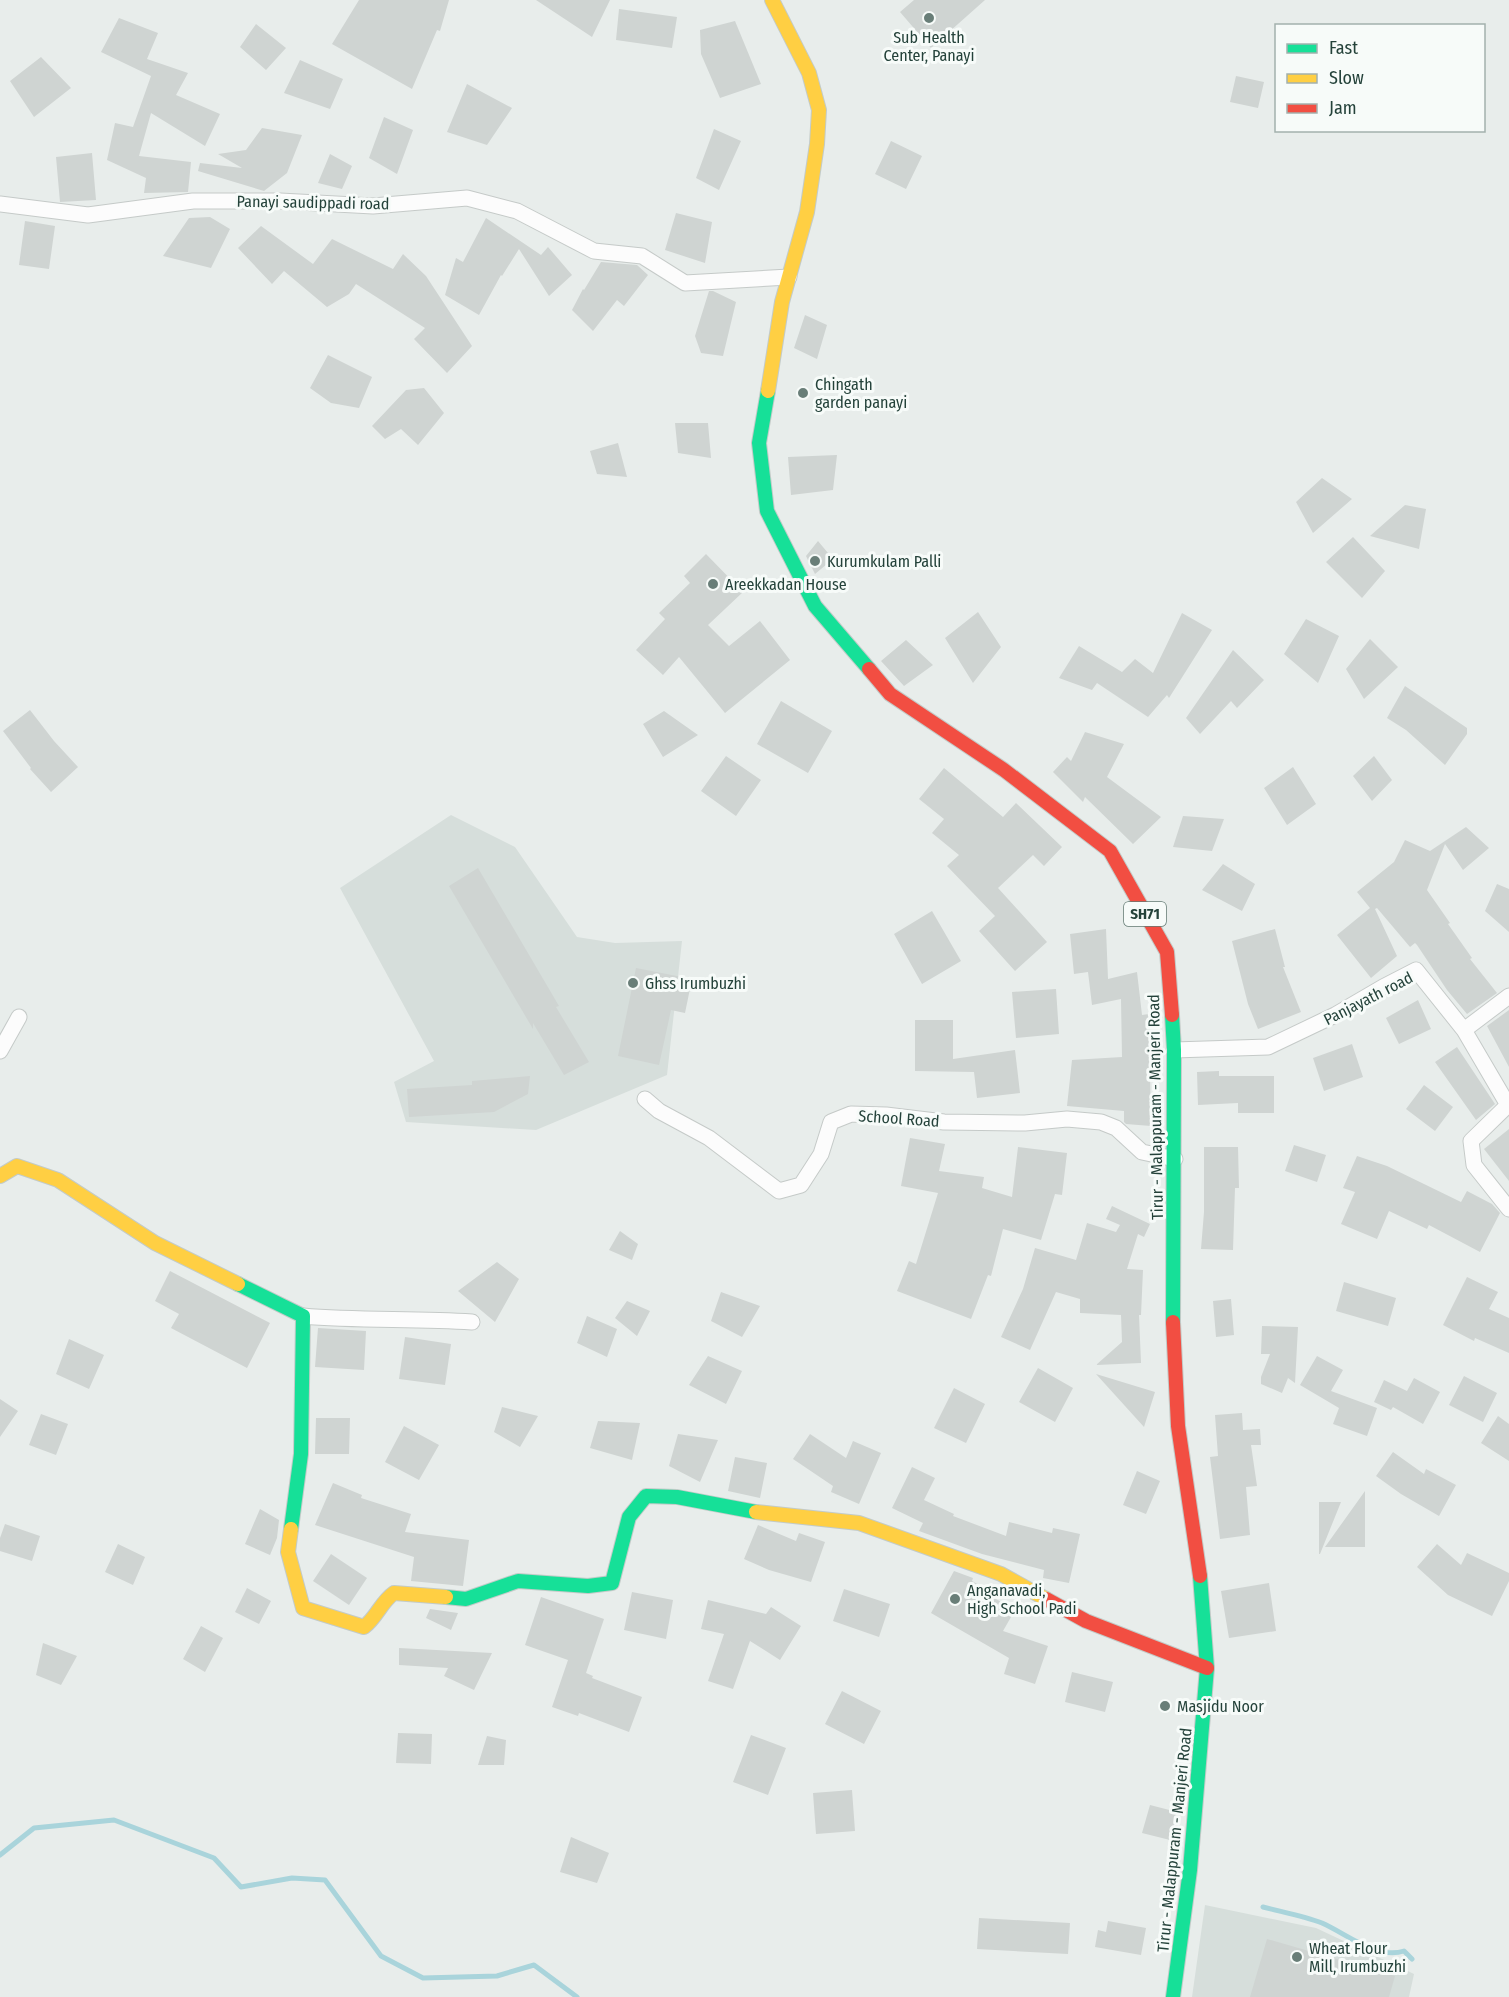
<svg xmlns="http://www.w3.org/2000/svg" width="1509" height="1997" viewBox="0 0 1509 1997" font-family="'Fira Sans Condensed',sans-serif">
<rect width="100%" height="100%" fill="#e8edeb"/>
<!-- built -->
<path fill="#d6dedb" d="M451,815L515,847L577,937L615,943L682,941L667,1075L536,1130L406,1122L394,1082L434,1061L340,888Z
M1205,1905L1316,1928L1414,1974L1409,1997H1192Z"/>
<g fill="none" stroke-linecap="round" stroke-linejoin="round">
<!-- stream -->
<path stroke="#a9d4db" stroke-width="5" d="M0,1855L34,1828L114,1820L214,1858L241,1887L292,1878L325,1880L381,1956L423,1978L497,1976L534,1965L577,1997
M1263,1907C1282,1912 1304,1916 1322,1923C1347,1934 1377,1960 1404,1951L1412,1959"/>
</g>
<!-- building -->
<path fill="#cfd4d2" d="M359,0H449L440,31L437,30L412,89L332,44Z
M536,0H610L592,37Z
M914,0H985L931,48L900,12Z
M619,9L677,17L672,48L616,40Z
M119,18L158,33L147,59L188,73L176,95L220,114L205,146L151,113L139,156L191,162L188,192L144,193L146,178L107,160L115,123L133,127L151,76L101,52Z
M735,21L761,84L720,98L701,54L700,30Z
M256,24L286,48L266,70L240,47Z
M41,57L71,88L34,117L10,81Z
M300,60L343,79L330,109L284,93Z
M1236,76L1264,82L1258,108L1230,102Z
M467,84L512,108L487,145L447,132Z
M384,117L413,130L397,174L369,158Z
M262,128L302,135L287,173L264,191L198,171L200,163L242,168L218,154L246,150Z
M714,129L741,141L719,190L696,178Z
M891,141L922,156L906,189L875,174Z
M92,153L96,200L60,202L56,157Z
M330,154L352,166L342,189L318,183Z
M676,213L712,222L705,263L665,250Z
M210,217L230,229L211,268L163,256L189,218Z
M486,218L541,255L548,247L572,275L549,296L519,249L502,276L501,275L479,315L445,295L456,258L463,262Z
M25,221L55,226L49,269L19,265Z
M261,226L313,264L332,239L393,269L403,254L426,276L472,346L447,373L414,339L425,328L356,284L349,294L327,307L284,271L272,284L238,248Z
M601,262L637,265L648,275L624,306L617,300L593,331L572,310L583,289L584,290Z
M709,291H713L736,302L723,356L701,353L695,336Z
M805,315L827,325L817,359L794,348Z
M328,355L372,377L359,408L331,403L310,388Z
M424,388L444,413L418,445L401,429L385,439L372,426L406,390Z
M675,423H708L711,458L678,453Z
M618,443L627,477L597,474L590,451Z
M837,455L833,490L791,495L788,457Z
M1322,478L1352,499L1313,533L1296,502Z
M1405,505L1426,509L1419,549L1370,536Z
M1353,537L1385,571L1362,598L1326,562Z
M818,541L833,559L815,574L806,556Z
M706,554L743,592L708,625L729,646L760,621L790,660L725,713L679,657L663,675L636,650L665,619L659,613L690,583L684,576Z
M978,612L1001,647L973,683L945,638Z
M1182,613L1212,630L1169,698L1167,695L1148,717L1097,683L1092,690L1059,678L1079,646L1122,672L1135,659L1153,673Z
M1306,619L1339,636L1318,683L1284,654Z
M1370,639L1398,667L1364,699L1346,669Z
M906,640L933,665L904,686L881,661Z
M1233,650L1264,680L1237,708L1231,701L1200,734L1186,718Z
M1405,686L1467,728V734L1445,765L1406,730L1387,718Z
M781,701L832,731L808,773L757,744Z
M30,710L54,741L78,767L51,792L30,769L31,768L3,731Z
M664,711L698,735L663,757L643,724Z
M1085,732L1124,744L1107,777L1161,817L1133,844L1085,797L1083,802L1053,772L1067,757L1071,761Z
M726,756L761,780L736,816L701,791Z
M1374,756L1392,780L1372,801L1353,776Z
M1293,767L1316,804L1287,825L1264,788Z
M944,768L1003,817L1016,803L1062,847L1044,866L1033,855L998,888L1047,942L1015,971L979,931L995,916L947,866L959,855L932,833L944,819L919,799Z
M1183,816L1224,819L1212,851L1173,847Z
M1466,827L1489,848L1463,870L1445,844L1427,890L1450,923L1448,924L1472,958L1470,959L1497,993L1467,1014L1447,990L1417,945L1415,943L1410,947L1377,908L1375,909L1397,956L1371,978L1337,935L1370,908L1357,892L1394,862L1405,840L1430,851Z
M1223,864L1255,884L1242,911L1202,890Z
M478,868L559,1006L556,1007L589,1062L564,1075L533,1023V1029L449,886Z
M1497,884L1509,889V932L1485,911Z
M932,911L961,961L922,984L894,934Z
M1106,929L1108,979L1137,972L1142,1015L1149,1014L1151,1126L1126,1124L1124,1122V1111L1067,1106L1072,1060L1122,1057L1121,999L1092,1005L1088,972L1074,974L1070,934Z
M1275,929L1285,967H1283L1301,1012L1258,1029L1248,1004L1232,941Z
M636,968L692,979L685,1013L671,1010L659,1065L618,1056Z
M1056,989L1059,1034L1016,1038L1012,992Z
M1418,1000L1431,1029L1399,1044L1386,1018Z
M1509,1010V1067L1487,1026Z
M915,1020H953V1059L1015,1050L1020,1093L977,1098L974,1072L915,1071Z
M1352,1044L1363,1077L1324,1091L1313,1058Z
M1457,1047L1495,1104L1476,1120L1435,1062Z
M1219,1071V1076H1274V1113H1238V1103L1198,1105L1197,1072Z
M530,1076L528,1094L494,1112L409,1117L407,1089L472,1085V1081Z
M1424,1085L1453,1107L1435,1131L1406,1109Z
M1509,1129V1181L1484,1149Z
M910,1138L945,1144L939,1171L984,1177L982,1188L1012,1197L1018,1147L1067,1153L1062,1195L1055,1194L1041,1240L1003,1229L991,1276L988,1275L971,1319L897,1291L909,1261L916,1264L938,1193L901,1186Z
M1294,1145L1326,1155L1317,1182L1285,1171Z
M1204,1147H1238L1239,1188H1235L1233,1250L1201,1249L1204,1212Z
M1357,1156L1387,1166L1461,1202L1467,1191L1492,1204L1500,1213L1480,1252L1429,1225L1427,1229L1389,1211L1377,1239L1341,1224L1355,1192L1343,1188Z
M1112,1206L1150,1224L1144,1237L1138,1234L1127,1269L1143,1270L1141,1315H1139L1141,1363L1096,1365L1122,1342L1121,1315L1080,1313V1299L1056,1292L1030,1350L1001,1337L1023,1289L1035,1248L1076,1260L1087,1223L1116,1232L1120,1225L1106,1219Z
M620,1231L638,1244L632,1260L609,1250Z
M497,1262L519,1279L495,1322L458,1291Z
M170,1271L270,1323L247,1368L171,1328L179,1314L155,1301Z
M1467,1277L1498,1292L1489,1309L1509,1318V1353L1475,1338L1474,1341L1443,1325Z
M1344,1282L1396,1298L1388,1326L1336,1311Z
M721,1292L760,1306L742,1337L711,1321Z
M1231,1299L1234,1335L1216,1337L1213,1301Z
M627,1301L650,1311L637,1336L615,1318Z
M587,1316L617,1329L607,1357L577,1343Z
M1262,1326L1298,1327L1295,1383L1288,1378L1282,1393L1261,1384V1377L1270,1354H1261Z
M318,1328L366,1331L364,1370L315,1367Z
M405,1337L451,1344L445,1385L399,1379Z
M69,1339L104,1355L89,1389L56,1374Z
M708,1356L742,1371L726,1404L689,1385Z
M1317,1356L1343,1370L1331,1391L1377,1408L1367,1436L1333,1424L1339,1408L1300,1385Z
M1038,1368L1073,1388L1055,1422L1019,1402Z
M1096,1374L1155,1392L1144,1427L1125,1406Z
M1464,1376L1497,1393L1483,1422L1449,1405Z
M1414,1378L1440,1392L1423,1424L1393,1407L1391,1410L1374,1402L1384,1380L1407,1391Z
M954,1388L985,1404L966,1443L934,1428Z
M0,1399L18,1411L0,1437Z
M502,1407L538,1416L520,1447L494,1432Z
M1242,1413L1243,1430L1260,1429L1261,1445H1251L1257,1486L1246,1487L1250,1535L1220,1539L1210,1457L1218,1456L1215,1415Z
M41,1414L68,1424L56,1455L29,1445Z
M1498,1416L1509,1424V1461L1481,1443Z
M316,1418H350L349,1454H315Z
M598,1421L640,1423L632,1460L590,1448Z
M404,1426L439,1445L419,1480L385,1462Z
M678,1434L718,1440L700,1482L669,1466Z
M810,1434L846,1458L853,1441L881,1453L859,1504L831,1492L833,1486L793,1459Z
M1393,1452L1424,1474L1426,1469L1456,1485L1439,1516L1401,1494L1376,1476Z
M735,1457L767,1463L760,1498L728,1491Z
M912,1467L935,1478L924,1500L954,1514L953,1516L1006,1536L1009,1522L1052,1533L1053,1528L1080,1534L1069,1583L1043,1578L1044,1570L982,1554L919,1531L923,1523L892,1508Z
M1137,1471L1160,1481L1146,1514L1123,1505Z
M333,1483L362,1495L361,1498L411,1514L405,1532L469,1540L463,1586L411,1581L414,1557L315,1525Z
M1365,1491V1547H1325Z
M1319,1502H1341L1320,1554H1319Z
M260,1509L279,1520L277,1538L270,1555L245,1544Z
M5,1524L40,1536L32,1561L0,1551V1538Z
M758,1525L796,1541L799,1533L825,1542L811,1582L769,1570L744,1559Z
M118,1544L145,1557L133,1585L105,1572Z
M1437,1544L1461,1565L1467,1553L1509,1573V1581L1492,1616L1448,1595L1417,1567Z
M331,1554L367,1578L349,1605L313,1581Z
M954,1571L973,1578L972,1581L979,1585L977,1588L1015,1610L1003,1631L1048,1646L1035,1684L1004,1674L1009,1658L931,1613Z
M1269,1583L1276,1631L1229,1638L1221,1591Z
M247,1588L271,1601L259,1624L235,1612Z
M844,1589L890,1604L879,1637L833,1621Z
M632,1592L673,1600L666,1639L624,1630Z
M541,1597L604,1619L586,1673L593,1676L592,1678L642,1697L629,1732L579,1713L578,1716L552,1707L568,1660L525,1645Z
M708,1600L766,1614L771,1607L801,1626L780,1660L750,1641L733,1689L708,1681L724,1634L701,1629Z
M430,1609L458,1613L451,1630L426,1618Z
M201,1626L223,1638L205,1672L183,1659Z
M43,1643L77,1656L61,1685L36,1675Z
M399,1648L492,1653L474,1690L444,1676L448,1668L399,1665Z
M1072,1672L1113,1682L1105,1712L1065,1702Z
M842,1691L881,1711L864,1744L825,1724Z
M398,1733L432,1734L431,1764L396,1763Z
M751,1735L786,1748L768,1795L733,1782Z
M487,1736L506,1740L504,1765H478Z
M852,1790L855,1831L816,1834L813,1793Z
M1150,1805L1181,1813L1174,1841L1142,1833Z
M571,1837L609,1853L597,1883L560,1872Z
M979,1918L1070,1923L1068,1954L977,1949Z
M1108,1921L1146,1928L1141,1955L1095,1947L1098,1930L1106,1932Z
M1267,1939L1395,1976L1389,1997H1250Z"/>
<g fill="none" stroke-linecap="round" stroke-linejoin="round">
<!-- street casing -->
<g stroke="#c5cac8" stroke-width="17">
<path id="street" d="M0,204L88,215L193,201H280L373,206L467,198L517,211L594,251L642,256L685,283L789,277
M1464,1030L1509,996
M1174,1050L1268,1047L1335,1015L1383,987L1416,970L1464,1030L1508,1105L1471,1141L1474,1165L1509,1209
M0,1051L19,1017
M645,1099L659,1111L709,1138L779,1191L801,1185L821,1154L831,1122L851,1114L886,1115L944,1122L1025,1123L1067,1119L1101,1122L1116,1128L1142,1152L1175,1159
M303,1316C359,1321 415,1318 472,1322"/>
</g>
<!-- fast casing -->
<g stroke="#c3cbc8" stroke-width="16">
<path id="fast" d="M768,391L759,443L767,511L815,606L869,669
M1172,1015L1174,1050L1173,1322
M238,1284L303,1316L301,1454L291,1529
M446,1597L466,1599L518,1581L588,1586L612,1583L629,1517L646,1496L677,1497L756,1512
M1173,1997L1190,1870L1207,1668L1200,1576"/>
</g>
<!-- slow casing -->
<g stroke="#c3cbc8" stroke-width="16">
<path id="slow" d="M768,391L782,302L807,212L817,144L819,110L809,73L772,0
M0,1176L17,1166L58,1180L155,1243L238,1284
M756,1512L859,1523L1001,1574L1046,1599
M291,1529L288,1552L303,1608L364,1627C377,1617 381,1602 394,1593L446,1597"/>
</g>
<!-- jam casing -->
<g stroke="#c3cbc8" stroke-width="16">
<path id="jam" d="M869,669L890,694L1004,770L1110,851L1167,952L1172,1015
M1173,1322L1178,1426L1200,1576
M1046,1599L1086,1621L1207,1668"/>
</g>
<!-- street -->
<use href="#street" stroke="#fcfcfc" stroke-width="15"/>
<!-- fast -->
<use href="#fast" stroke="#16e098" stroke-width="14"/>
<!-- slow -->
<use href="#slow" stroke="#ffcf43" stroke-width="14"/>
<!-- jam -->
<use href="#jam" stroke="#f24e42" stroke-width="14"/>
</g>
<!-- markers -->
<g fill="#697e78" stroke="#f7fbf9" stroke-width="2">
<circle cx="929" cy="18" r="6"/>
<circle cx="803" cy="393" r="6"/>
<circle cx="815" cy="561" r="6"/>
<circle cx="713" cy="584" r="6"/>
<circle cx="633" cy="983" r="6"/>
<circle cx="955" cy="1599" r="6"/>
<circle cx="1165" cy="1706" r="6"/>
<circle cx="1297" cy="1957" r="6"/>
</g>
<g text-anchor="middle" stroke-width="6" stroke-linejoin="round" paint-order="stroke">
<!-- shield labels -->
<rect fill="#f7fbf9" stroke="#637a73" stroke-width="1.5" x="1124" y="902" width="42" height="24" rx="4.5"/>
<g font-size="15" font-weight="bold" fill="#24423a">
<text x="1145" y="919">SH71</text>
</g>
<!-- poi labels -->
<g font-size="16" fill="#24423a" stroke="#f7fbf9" text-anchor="start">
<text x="929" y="43" text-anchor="middle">Sub Health<tspan x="929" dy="18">Center, Panayi</tspan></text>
<text x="815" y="390">Chingath<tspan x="815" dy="18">garden panayi</tspan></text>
<text x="827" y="567">Kurumkulam Palli</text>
<text x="725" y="590">Areekkadan House</text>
<text x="645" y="989">Ghss Irumbuzhi</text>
<text x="967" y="1596">Anganavadi,<tspan x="967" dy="18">High School Padi</tspan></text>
<text x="1177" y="1712">Masjidu Noor</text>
<text x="1309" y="1954">Wheat Flour<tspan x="1309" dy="18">Mill, Irumbuzhi</tspan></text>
</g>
<!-- street labels -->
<g font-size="16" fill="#24423a" stroke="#f7fbf9">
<text transform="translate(313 202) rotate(1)" y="6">Panayi saudippadi road</text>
<text transform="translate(1368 998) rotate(-27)" y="6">Panjayath road</text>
<text transform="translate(1155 1107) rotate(-91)" y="6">Tirur - Malappuram - Manjeri Road</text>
<text transform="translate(899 1118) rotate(4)" y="6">School Road</text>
<text transform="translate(1174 1840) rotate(-84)" y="6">Tirur - Malappuram - Manjeri Road</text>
</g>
</g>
<!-- legend -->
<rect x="1275" y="24" width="210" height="108" fill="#f7fbf9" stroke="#a3b1ad" stroke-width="1.5"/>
<rect x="1287" y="44" width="30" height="9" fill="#16e098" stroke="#a3b1ad" stroke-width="1.5"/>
<text x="1329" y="54" font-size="18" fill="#24423a">Fast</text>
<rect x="1287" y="74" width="30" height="9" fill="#ffcf43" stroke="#a3b1ad" stroke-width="1.5"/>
<text x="1329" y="84" font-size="18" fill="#24423a">Slow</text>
<rect x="1287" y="104" width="30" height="9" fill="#f24e42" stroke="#a3b1ad" stroke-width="1.5"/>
<text x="1329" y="114" font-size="18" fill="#24423a">Jam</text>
</svg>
